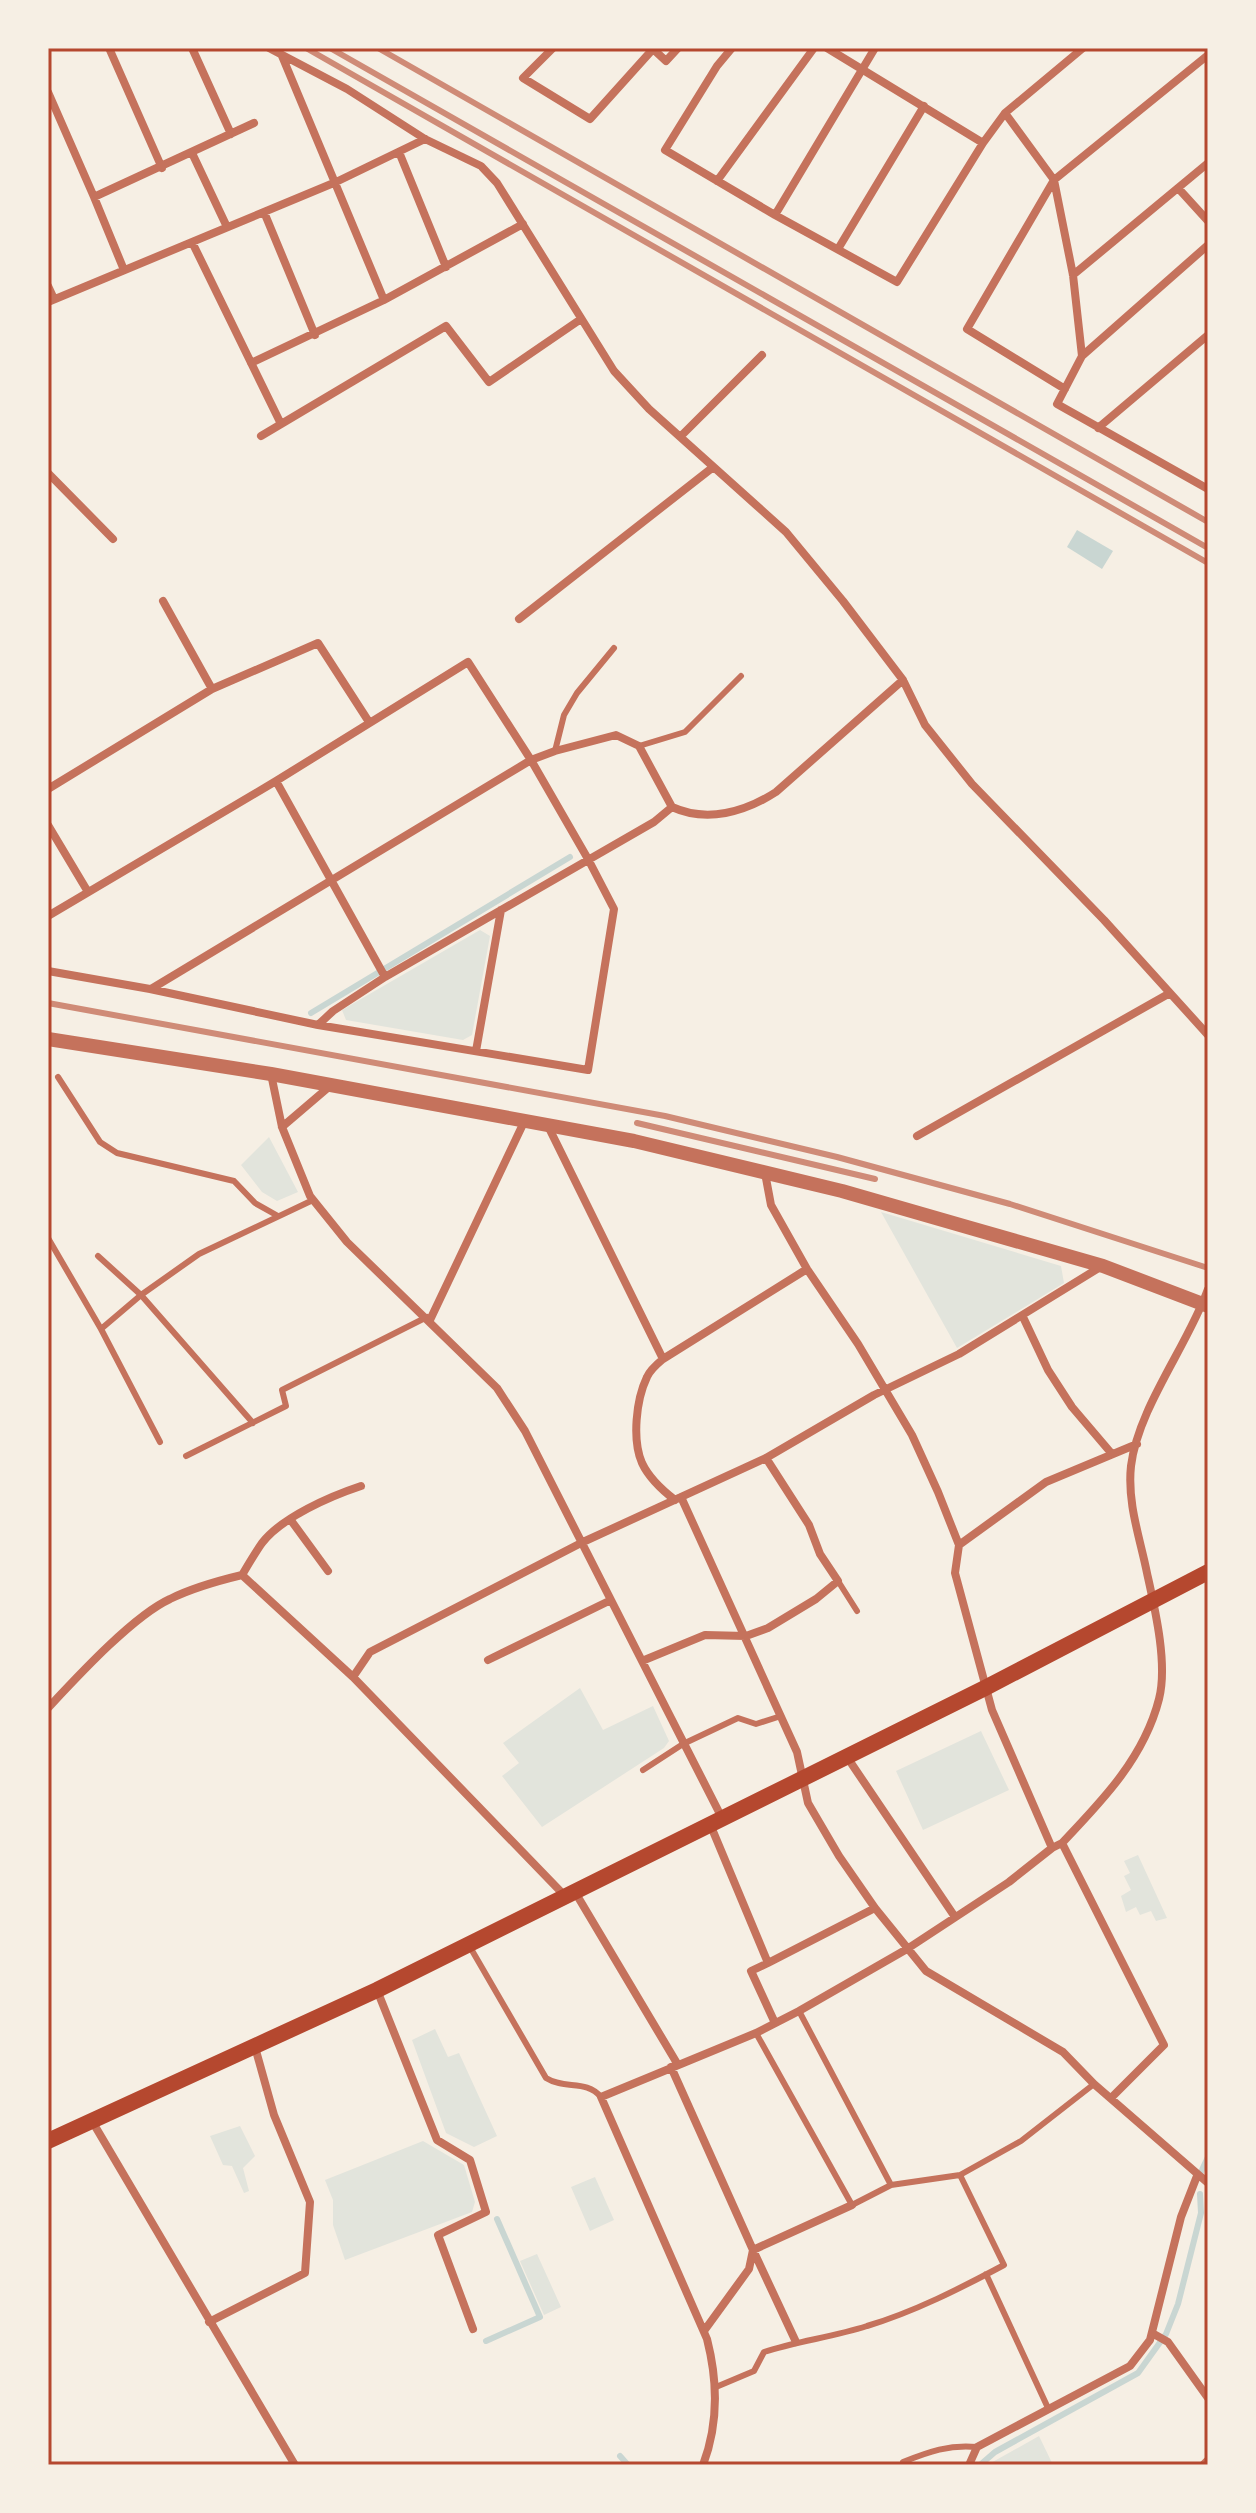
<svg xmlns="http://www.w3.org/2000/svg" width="1256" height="2513" viewBox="0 0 1256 2513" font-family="'Fira Sans Condensed',sans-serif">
<rect width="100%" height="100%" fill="#f6efe4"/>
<!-- green -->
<path fill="#e2e4dc" d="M480,930L490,936L472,1035L463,1040L346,1020L342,1010Z
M269,1137L298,1192L277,1201L262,1192L241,1165Z
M881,1212L1061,1266L1064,1283L957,1348Z
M580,1688L603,1730L653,1706L669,1741L664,1748L542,1827L502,1776L519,1763L503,1743Z
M981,1731L1009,1790L923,1830L896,1771Z
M1138,1855L1167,1918L1156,1921L1151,1911L1140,1915L1136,1907L1126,1912L1121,1896L1131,1890L1124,1876L1130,1873L1124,1861Z
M435,2029L448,2057L459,2053L497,2136L474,2147L446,2133L412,2040Z
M240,2126L255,2156L243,2168L249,2191L244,2193L232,2166L223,2165L210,2136Z
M423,2141L464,2165L475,2202L472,2212L345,2260L333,2225V2200L325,2180Z
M595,2177L614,2220L590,2231L571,2187Z
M537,2254L561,2307L544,2315L520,2261Z
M1039,2436L1053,2465H988L989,2464Z"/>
<!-- water -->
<path fill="#c9d6d2" d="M1077,530L1113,551L1102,569L1067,547Z"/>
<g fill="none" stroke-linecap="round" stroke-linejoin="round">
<!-- stream -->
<path stroke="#c9d6d2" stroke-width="6" d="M311,1013L570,857
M1201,2172L1208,2157
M486,2341L540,2317L497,2219
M620,2456L628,2465
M980,2465L995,2452L1138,2373L1166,2334L1178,2304L1201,2213L1200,2194"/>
<!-- service -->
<path stroke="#c5725c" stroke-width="6" d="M639,746L685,732L741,676
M555,751L564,715L577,693L614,648
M58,1077L100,1142L117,1153L234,1181L255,1203L278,1216
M48,1238L101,1329L160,1442
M98,1256L141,1295L253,1423
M101,1329L141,1295L199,1254L313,1200
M186,1456L286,1406L282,1390L427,1317
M838,1581L857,1611
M643,1770L683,1744L738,1718L756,1724L781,1716
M470,1947L546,2078C565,2090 586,2079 601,2097
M799,2011L891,2185
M756,2033L852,2205L891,2185L960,2175L1021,2141L1094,2084
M986,2274L1048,2408
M716,2387L754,2371L764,2352C798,2341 833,2337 867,2326C914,2312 961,2288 1004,2265L960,2175
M903,2462C928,2452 950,2444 977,2447"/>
<!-- minor -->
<path stroke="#c5725c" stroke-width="8" d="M109,48L162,168
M192,48L231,134
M269,48L347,89L425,139L481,166L497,183L614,371L649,409L786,532L843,601L903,680L925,725L972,784L1104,920L1208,1035
M553,48L523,78L590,119L653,49
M652,48L666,61L678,48
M732,48L717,66L665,150L775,215L897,282L983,143
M827,48L983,143L1005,113L1083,48
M282,56L384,300
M48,92L94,197L254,123
M1005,113L1054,180L1073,275L1082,356L1057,404L1208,489
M399,152L446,267
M192,153L227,227
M717,181L814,48
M1178,188L1208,221
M94,197L124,270
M264,212L315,335
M775,215L875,48
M192,242L281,424
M838,249L924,106
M1073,275L1208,163
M48,286L54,299
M48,302L336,182L425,139
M1082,356L1208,245
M251,363L384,300L523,224
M1065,389L967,329L1054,180L1208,55
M1098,428L1208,335
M261,436L446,326L489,382L581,319
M680,437L762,355
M48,473L113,539
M163,601L212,689
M519,619L712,468
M276,781L385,977
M48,789L212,689L318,643L369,722
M48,825L88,892
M48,916L276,781L468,662L531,760L588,859L614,909L588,1070L318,1025
M48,971L150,989L318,1025L333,1011L385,977L654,822L672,807C707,823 745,812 776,792L903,680
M151,989L531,760L555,751L616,735L639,746L672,807
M476,1051L501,910
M271,1074L282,1127L310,1196L347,1242L497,1388L525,1431L642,1661L705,1635L746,1636L768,1628L816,1599L838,1581L820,1554L809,1525L766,1458
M548,1126L663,1359
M282,1127L330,1086
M917,1136L1170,993
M765,1173L771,1205L807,1269L858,1344L912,1435L938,1492L959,1545L955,1573L992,1710L1052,1848
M1023,1317L1048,1370L1072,1407L1112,1454
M430,1320L524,1122
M681,1497L797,1752L808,1803L839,1856L875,1908L926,1971L1063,2052L1094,2084L1208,2183
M675,1500C662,1490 649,1478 642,1463C632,1440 636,1400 647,1377C650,1370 657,1364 663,1359L807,1269
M290,1519L328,1571
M959,1545L1046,1482L1137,1444
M242,1575C248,1565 255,1553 262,1543C282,1517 331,1496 361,1486
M488,1660L611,1600
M642,1661L722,1818
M353,1677L370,1652L583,1542L766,1458L874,1395L959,1354L1102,1266
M48,1708C77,1677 133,1616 170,1599C192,1588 217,1581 242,1575L353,1677L565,1896
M847,1757L955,1917
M710,1824L768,1963L751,1971L775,2023
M1062,1843L1164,2045L1111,2098
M575,1892L678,2065
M768,1963L875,1908
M377,1990L437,2140L470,2160L486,2212L438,2235L473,2329
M671,2067L753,2250L749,2269L704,2331
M92,2121L295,2465
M209,2322L305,2273L310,2202L274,2115L255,2047
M1152,2333L1168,2342L1208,2398
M796,2342L753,2250L852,2205
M703,2465C719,2423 718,2382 707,2339L601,2097L756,2033L799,2011L907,1949L1009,1882L1052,1848L1062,1843C1102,1801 1144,1758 1159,1699C1168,1664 1155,1609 1147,1573C1140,1538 1127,1503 1131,1466C1138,1408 1188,1345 1208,1289
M969,2465L977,2447L1130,2366L1150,2340L1181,2217L1197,2176
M1203,2465L1208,2460"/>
<!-- tertiary -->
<path stroke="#c5725c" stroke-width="14" d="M48,1039L271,1074L634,1141L842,1191L967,1227L1103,1266L1208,1306"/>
<!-- secondary -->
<path stroke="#b5482f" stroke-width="16" d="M48,2141L377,1990L985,1688L1208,1572"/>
<!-- rail -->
<path stroke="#cf8b77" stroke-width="6" d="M306,48L1208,563
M330,48L1208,548
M378,48L1208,522
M48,1003L665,1116L837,1157L1010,1204L1208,1268
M637,1123L875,1179"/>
</g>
<!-- border -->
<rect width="1256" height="2513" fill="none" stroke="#f6efe4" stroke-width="100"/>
<rect x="50" y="50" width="1156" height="2413" fill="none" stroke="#b5482f" stroke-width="3"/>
</svg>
